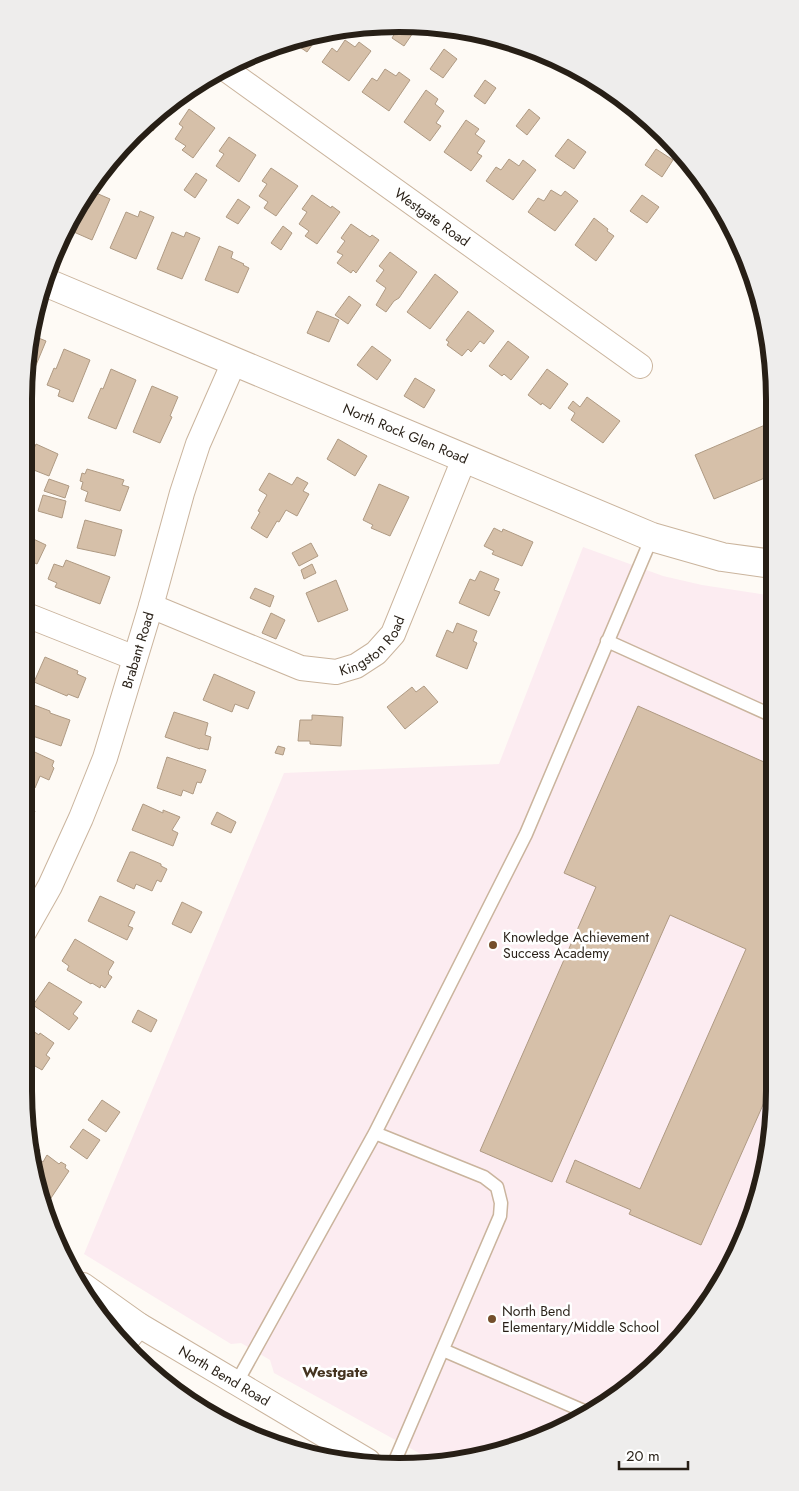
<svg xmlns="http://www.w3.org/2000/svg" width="799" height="1491" viewBox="0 0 799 1491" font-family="Jost,sans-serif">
<rect width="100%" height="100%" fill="#fefaf5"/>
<!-- education -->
<path fill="#fcecf1" d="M583,547L663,576L702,585L773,596L774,1116L762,1189L725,1279L647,1374L544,1439L437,1463L274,1373L270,1360L241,1343L231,1344L84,1254L284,773L499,764Z"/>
<!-- building -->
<path fill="#d6c0a9" stroke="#af9a83" d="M400,25L415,26L417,27L404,46L392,38Z
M320,34L307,52L291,41L302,37Z
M345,40L355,47L359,42L371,51L349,81L322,62L332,48L337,52Z
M444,49L457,59L443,78L430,69Z
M385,69L396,76L399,72L410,80L389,111L362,92L372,78L377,81Z
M485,80L496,88L485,104L474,96Z
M426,90L438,99L435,104L444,111L436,123L441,126L430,141L404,122Z
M175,99L153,131L145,125L171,102Z
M189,109L215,128L193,158L182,150L186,146L175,139L183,127L179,124Z
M529,109L540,118L527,135L516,126Z
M466,120L479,129L475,134L485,141L477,153L482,156L471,171L444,152Z
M229,137L256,155L239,182L216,166L224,154L219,151Z
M568,139L586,152L574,169L555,156Z
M656,149L673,160L662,177L645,165Z
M509,159L519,166L523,160L536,170L513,200L486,181L496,167L501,170Z
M271,168L298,186L276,216L264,208L268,202L259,196L267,184L262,181Z
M196,173L207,180L195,198L184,190Z
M551,190L561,196L565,191L578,201L555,231L528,212L538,198L544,201Z
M96,193L110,199L92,240L67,229L74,211L86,195L94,198Z
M312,195L331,208L332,206L340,212L317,244L305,236L309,231L299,224L307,212L302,209Z
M642,195L659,207L647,223L630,211Z
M238,199L250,207L238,224L226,217Z
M140,211L154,217L136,259L110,248L126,212L138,217Z
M594,218L608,229L607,231L614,236L596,261L575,245Z
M351,224L370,237L372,235L379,240L356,273L353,270L351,273L337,263L343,255L337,252L345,241L341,238Z
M283,226L292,233L281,250L271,243Z
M172,232L184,237L186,232L200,238L182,279L157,269Z
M219,246L233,252L231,258L244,264L243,265L249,268L238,293L205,280Z
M390,252L417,272L399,298L394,301L386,312L376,305L386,288L376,281L384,270L379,266Z
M435,274L458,292L430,329L407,312Z
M349,296L361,305L348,324L335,315Z
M317,311L339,320L329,342L307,333Z
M468,311L494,331L484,344L480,341L471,352L468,349L462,356L447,345L449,342L446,340Z
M31,335L46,341L29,382L25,381V375Z
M508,341L529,357L511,380L504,374L502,376L489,366Z
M372,346L391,360L377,380L357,365Z
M64,349L90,360L73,402L58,396L60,390L47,385L54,368L56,369Z
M111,369L136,380L116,429L88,418L101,388L103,389Z
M547,369L568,384L550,409L542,403L541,405L528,395Z
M415,378L435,390L424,408L404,396Z
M152,386L178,397L170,416L172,417L160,443L133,432Z
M587,397L620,421L603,443L571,420L575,413L568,408L573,401L580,407Z
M772,422V475L714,499L695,455Z
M338,439L367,456L355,476L327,459Z
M36,444L58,454L49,476L26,467Z
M87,469L121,479L124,480L122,485L129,487L120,511L85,501L88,492L81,489L83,482L80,481L82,473L85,474Z
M269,473L292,485L297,477L308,483L303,491L309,494L297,516L286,510L279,522L277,521L267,538L251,528L260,512L258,511L267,495L259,490Z
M49,479L69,486L65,498L44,491Z
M379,484L409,497L390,536L371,528L373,525L363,520Z
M43,495L66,501L62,518L38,511Z
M85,520L122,530L115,556L77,548Z
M494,528L502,532L503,529L533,542L522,566L492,554L494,551L484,546Z
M25,535L46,545L37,564L24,558Z
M311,543L318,556L299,566L292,553Z
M66,560L110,577L100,604L55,587L57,583L48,579L54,564L63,567Z
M312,564L316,573L304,579L301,570Z
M480,571L499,579L494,590L500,592L489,616L459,603L470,579L475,581Z
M336,580L348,610L318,622L306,593Z
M255,588L274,596L270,607L250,598Z
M271,613L285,620L276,639L262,633Z
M457,623L477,631L473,641L477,643L467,669L436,656L447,630L453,633Z
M45,657L78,671L77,674L86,678L78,698L68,694L67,696L34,682Z
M214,674L255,692L248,709L235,704L232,712L203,700Z
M424,686L438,702L405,729L387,707L412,687L416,692Z
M24,704L33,707L34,705L50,711V713L70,720L61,746L24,733Z
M638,706L773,766L774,1080L701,1245L629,1214L631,1210L566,1182L575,1160L640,1189L746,949L670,915L552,1182L480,1151L596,887L564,873Z
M174,712L208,723L205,735L211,737L208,750L200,748V749L165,737Z
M312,715L343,717L341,746L310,744V741H298L300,720H312Z
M278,746L285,748L283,755L275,753Z
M24,747L54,761L52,766L54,768L49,780L40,776L35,788L24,783Z
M167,757L206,770L201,783L197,782L193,794L183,790L181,796L157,788Z
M24,801L29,804L27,808L35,811L24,834Z
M143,804L163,813V810L180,817L172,830L178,833L173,846L132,830Z
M217,812L236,822L231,833L211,824Z
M130,852H133L161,864V866L167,869L161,882L157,880L152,891L136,884L134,889L117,881Z
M100,896L135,912L128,926L133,928L127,940L88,921Z
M182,902L202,912L191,933L172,924Z
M75,939L114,962L108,972L109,973L108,974L112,977L105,988L101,985L100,988L92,983L91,984L67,970L69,966L62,961Z
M49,982L82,1002L73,1014L78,1018L69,1030L33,1005Z
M138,1010L157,1020L151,1032L132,1022Z
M24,1025L39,1035L40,1033L54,1043L46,1055L50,1058L42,1070L35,1066L32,1069L24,1063Z
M102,1100L120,1112L106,1132L88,1120Z
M83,1129L100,1140L87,1159L70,1147Z
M33,1145L40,1150L36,1157L38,1159L35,1162Z
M47,1155L59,1164L61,1162L66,1165L65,1168L69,1171L49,1201H46L41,1198L35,1162L38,1159L43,1162Z"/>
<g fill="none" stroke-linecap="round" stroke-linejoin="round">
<!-- lane casing -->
<g stroke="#cab49d" stroke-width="15">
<path id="lane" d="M607,641L773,716
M375,1133L484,1177L497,1187L501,1203L500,1216L394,1463
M443,1350L586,1412
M237,1382L375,1133L526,834L652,537"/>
</g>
<!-- street casing -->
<g stroke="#cab49d" stroke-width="26">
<g id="street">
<path id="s1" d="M224,68L640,366"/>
<path id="s2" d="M151,606L301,668L336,672L356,666L376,653L393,634L464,459"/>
<path d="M24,614L135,658"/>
<path id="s3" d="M24,932L50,886L81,818L105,758L151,606L182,493L198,444L234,362"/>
<path id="s4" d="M83,1285L139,1325L368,1461"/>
<path d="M125,1342L139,1325"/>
</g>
</g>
<!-- secondary casing -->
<g stroke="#cab49d" stroke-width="30">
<g id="secondary">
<path id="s5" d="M45,282L652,537L722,557L773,564"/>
</g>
</g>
<!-- lane -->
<use href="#lane" stroke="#fff" stroke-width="12"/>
<!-- street -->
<use href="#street" stroke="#fff" stroke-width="24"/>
<!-- secondary -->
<use href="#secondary" stroke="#fff" stroke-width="28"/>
</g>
<!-- markers -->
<g fill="#744e2b" stroke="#fff" stroke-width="2">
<circle cx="493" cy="945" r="5"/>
<circle cx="492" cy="1319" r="5"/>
</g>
<g text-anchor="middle" stroke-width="5" stroke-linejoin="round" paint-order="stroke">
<!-- street labels -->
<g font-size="14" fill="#271f16" stroke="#fff">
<text dy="5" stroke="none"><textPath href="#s1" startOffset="256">Westgate Road</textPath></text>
<text dy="5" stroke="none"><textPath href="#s5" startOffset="391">North Rock Glen Road</textPath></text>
<text dy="5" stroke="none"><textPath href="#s2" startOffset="244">Kingston Road</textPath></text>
<text dy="5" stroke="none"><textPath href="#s3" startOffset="305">Brabant Road</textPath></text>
<text dy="5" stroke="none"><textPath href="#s4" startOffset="168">North Bend Road</textPath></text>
</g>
<!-- poi labels -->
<g font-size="14" fill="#271f16" stroke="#fff" text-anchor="start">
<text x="503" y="942">Knowledge Achievement<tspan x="503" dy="16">Success Academy</tspan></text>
<text x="502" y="1316">North Bend<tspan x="502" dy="16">Elementary/Middle School</tspan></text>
</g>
<!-- neighbourhood labels -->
<g font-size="15" font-weight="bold" fill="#44331f" stroke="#fff">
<text x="335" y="1377">Westgate</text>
</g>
</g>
<!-- crop -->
<path d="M0 0H799V1491H0ZM399 32H399A367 367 0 0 1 766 399V1091A367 367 0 0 1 399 1458H399A367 367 0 0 1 32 1091V399A367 367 0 0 1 399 32Z" fill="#eeedec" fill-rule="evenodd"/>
<path fill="none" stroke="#271f16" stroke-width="6" d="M399 32H399A367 367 0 0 1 766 399V1091A367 367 0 0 1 399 1458H399A367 367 0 0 1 32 1091V399A367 367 0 0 1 399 32Z"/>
<!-- scale -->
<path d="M619 1461v8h69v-8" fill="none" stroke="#271f16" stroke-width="2.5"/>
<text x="626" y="1461" font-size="15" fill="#271f16" stroke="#ffffff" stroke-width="4" paint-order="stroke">20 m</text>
</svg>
